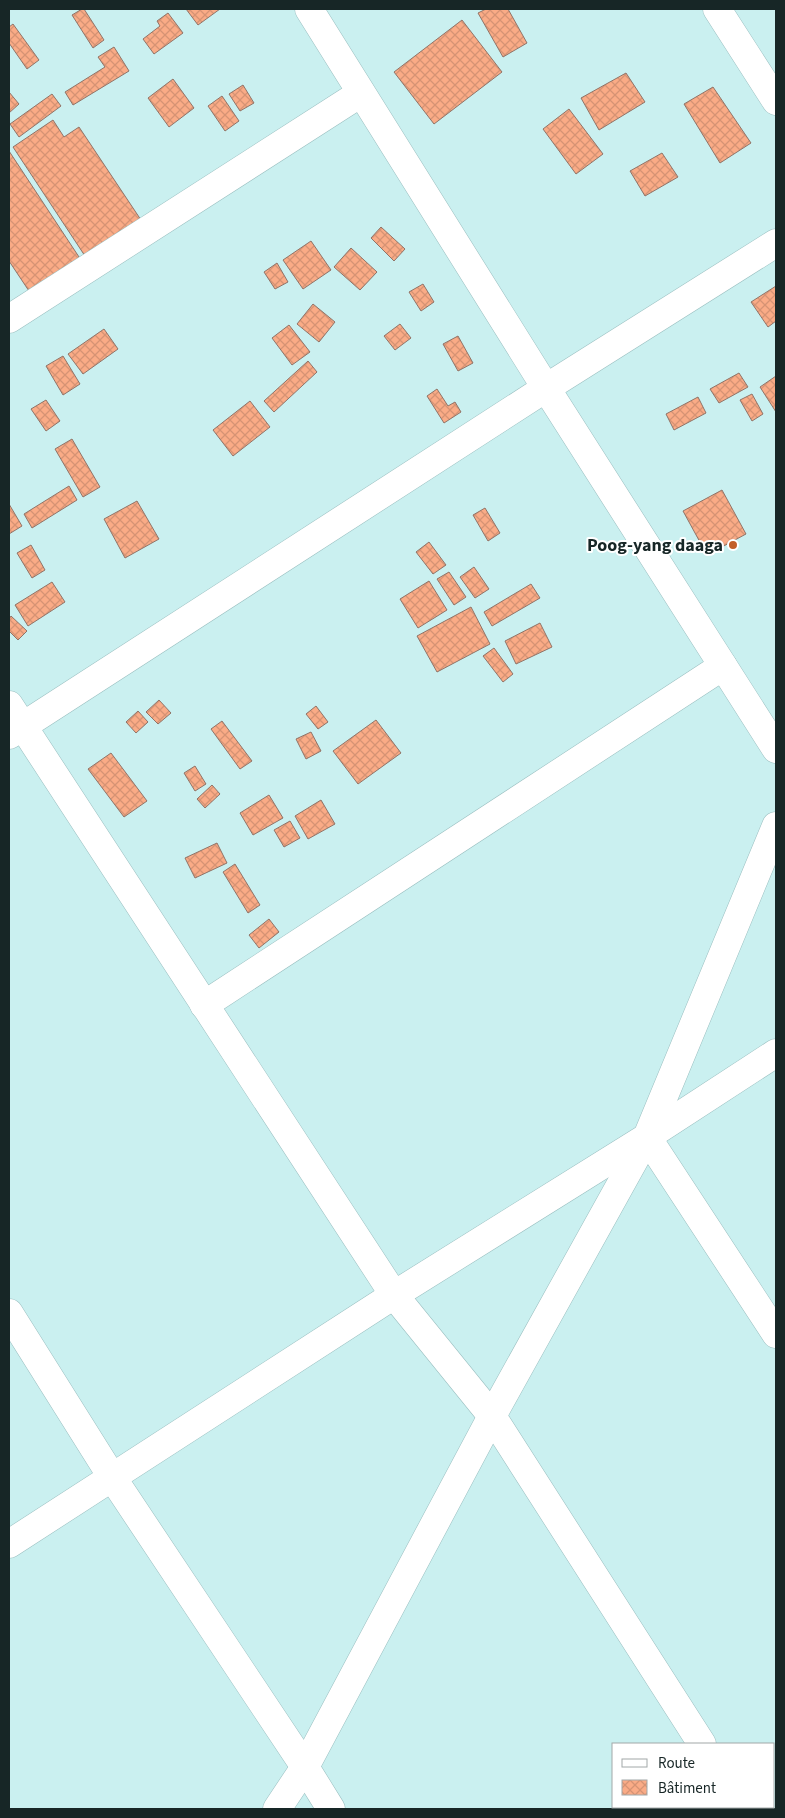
<svg xmlns="http://www.w3.org/2000/svg" width="785" height="1818" font-family="'Source Sans 3',sans-serif">
	<defs>
		<pattern id="building-cross-hatch" width="8" height="8" patternUnits="userSpaceOnUse" patternTransform="scale(1.25)"><rect width="8" height="8" fill="#faab86"/><path d="M0 0l8 8M0 8l8-8" fill="none" stroke="#d69374"/></pattern>
	</defs>
	<rect width="100%" height="100%" fill="#caf0f0"/>
	<!-- building -->
	<g fill="url(#building-cross-hatch)" stroke="#907468">
		<path d="M82,9H84L104,40L93,48L72,15Z"/>
		<path d="M186,9H220L198,25Z"/>
		<path d="M486,9H508L527,43L503,57L478,13Z"/>
		<path d="M168,13L183,33L154,54L143,39L160,26L157,21Z"/>
		<path d="M462,20L502,72L434,124L394,72Z"/>
		<path d="M13,24L39,60L27,69L9,43V27Z"/>
		<path d="M114,47L129,71L73,105L65,92L105,67L98,57Z"/>
		<path d="M626,73L645,102L599,130L581,98Z"/>
		<path d="M173,79L194,108L169,127L148,98Z"/>
		<path d="M243,85L254,103L240,111L229,94Z"/>
		<path d="M713,87L751,143L720,163L684,104Z"/>
		<path d="M9,92L19,104L9,113Z"/>
		<path d="M52,94L61,106L19,137L10,124Z"/>
		<path d="M222,96L239,121L225,131L208,106Z"/>
		<path d="M569,109L603,154L576,174L543,129Z"/>
		<path d="M53,120L64,137L79,127L141,220L85,256L13,147Z"/>
		<path d="M9,151L81,260L31,294L9,261Z"/>
		<path d="M662,153L678,177L645,196L630,171Z"/>
		<path d="M381,227L405,249L394,261L371,238Z"/>
		<path d="M311,241L331,270L303,289L283,260Z"/>
		<path d="M351,248L377,272L360,290L334,267Z"/>
		<path d="M277,263L288,282L275,289L264,272Z"/>
		<path d="M423,284L434,302L421,311L409,292Z"/>
		<path d="M776,286V321L768,327L751,302Z"/>
		<path d="M313,304L335,322L319,342L297,324Z"/>
		<path d="M400,324L411,338L395,350L384,336Z"/>
		<path d="M289,325L310,352L292,365L272,338Z"/>
		<path d="M104,329L118,349L83,374L68,354Z"/>
		<path d="M458,336L473,363L458,371L443,344Z"/>
		<path d="M63,356L80,384L63,395L46,366Z"/>
		<path d="M308,361L317,372L274,412L264,401Z"/>
		<path d="M739,373L748,387L719,403L710,389Z"/>
		<path d="M776,376V412L760,387Z"/>
		<path d="M437,389L448,406L455,402L461,412L444,423L427,396Z"/>
		<path d="M752,394L763,414L752,421L740,400Z"/>
		<path d="M698,397L706,413L674,430L666,414Z"/>
		<path d="M46,400L60,421L46,431L31,409Z"/>
		<path d="M250,401L270,427L233,456L213,430Z"/>
		<path d="M72,439L100,487L83,497L55,449Z"/>
		<path d="M69,486L77,500L32,528L24,514Z"/>
		<path d="M722,490L746,534L707,555L683,511Z"/>
		<path d="M137,501L159,539L125,558L104,519Z"/>
		<path d="M9,504L22,526L9,534Z"/>
		<path d="M485,508L500,533L488,541L473,515Z"/>
		<path d="M429,542L446,565L433,574L416,552Z"/>
		<path d="M31,545L45,570L32,578L17,553Z"/>
		<path d="M474,567L489,589L475,598L460,577Z"/>
		<path d="M449,572L466,597L454,605L437,579Z"/>
		<path d="M429,581L447,610L418,628L400,599Z"/>
		<path d="M52,582L65,602L28,626L15,605Z"/>
		<path d="M531,584L540,598L492,626L484,612Z"/>
		<path d="M471,607L490,644L437,672L417,636Z"/>
		<path d="M11,616L27,631L18,640L9,631V619Z"/>
		<path d="M540,623L552,647L516,664L505,641Z"/>
		<path d="M494,648L513,674L503,682L483,656Z"/>
		<path d="M159,700L171,713L158,724L146,712Z"/>
		<path d="M316,706L328,722L318,729L306,714Z"/>
		<path d="M138,711L148,722L136,733L126,722Z"/>
		<path d="M376,720L401,753L358,784L333,751Z"/>
		<path d="M222,721L252,761L240,769L211,729Z"/>
		<path d="M311,732L321,751L306,759L296,739Z"/>
		<path d="M111,753L147,801L124,817L88,769Z"/>
		<path d="M195,766L206,784L195,791L184,773Z"/>
		<path d="M212,785L220,794L205,808L197,799Z"/>
		<path d="M269,795L283,818L253,835L240,813Z"/>
		<path d="M321,800L335,824L308,839L295,816Z"/>
		<path d="M290,821L300,838L284,847L274,830Z"/>
		<path d="M217,843L227,863L195,878L185,858Z"/>
		<path d="M235,864L260,905L248,913L223,872Z"/>
		<path d="M269,919L279,932L259,948L249,935Z"/>
	</g>
	<g fill="none" stroke-linecap="round" stroke-linejoin="round">
		<!-- minor casing -->
		<g stroke="#9abfc0" stroke-width="29">
			<g id="minor">
				<path d="M309,9L546,388L776,749"/>
				<path d="M717,9L776,101"/>
				<path d="M9,319L361,93"/>
				<path d="M9,705L394,1295L492,1416L702,1744"/>
				<path d="M9,735L546,388L776,243"/>
				<path d="M204,1005L723,666"/>
				<path d="M647,1137L776,1334"/>
				<path d="M9,1313L112,1477L305,1767L331,1809"/>
				<path d="M9,1544L394,1295L647,1137L776,1053"/>
				<path d="M742,1807L744,1809"/>
				<path d="M277,1809L305,1767L492,1416L647,1137L776,826"/>
			</g>
		</g>
		<!-- minor -->
		<use href="#minor" stroke="#fff" stroke-width="28"/>
	</g>
	<!-- markers -->
	<circle fill="#c25e28" stroke="#fff" stroke-width="2" cx="733" cy="545" r="5"/>
	<g text-anchor="middle" dominant-baseline="central" stroke-width="4" stroke-linejoin="round" paint-order="stroke">
		<!-- poi labels -->
		<g font-size="18" font-weight="bold" fill="#172626" stroke="#fff" text-anchor="end">
			<text x="723" y="545">Poog-yang daaga</text>
		</g>
	</g>
	<!-- border -->
	<rect width="785" height="1818" fill="none" stroke="#172626" stroke-width="20"/>
	<!-- legend -->
	<rect x="612" y="1743" width="162" height="65" fill="#ffffff" stroke="#a2a8a8"/>
	<rect x="622" y="1759" width="25" height="8" fill="#ffffff" stroke="#a2a8a8"/>
	<text x="658" y="1768" font-size="15" fill="#172626">Route</text>
	<rect x="622" y="1780" width="25" height="15" fill="url(#building-cross-hatch)" stroke="#a2a8a8"/>
	<text x="658" y="1793" font-size="15" fill="#172626">Bâtiment</text>
</svg>
